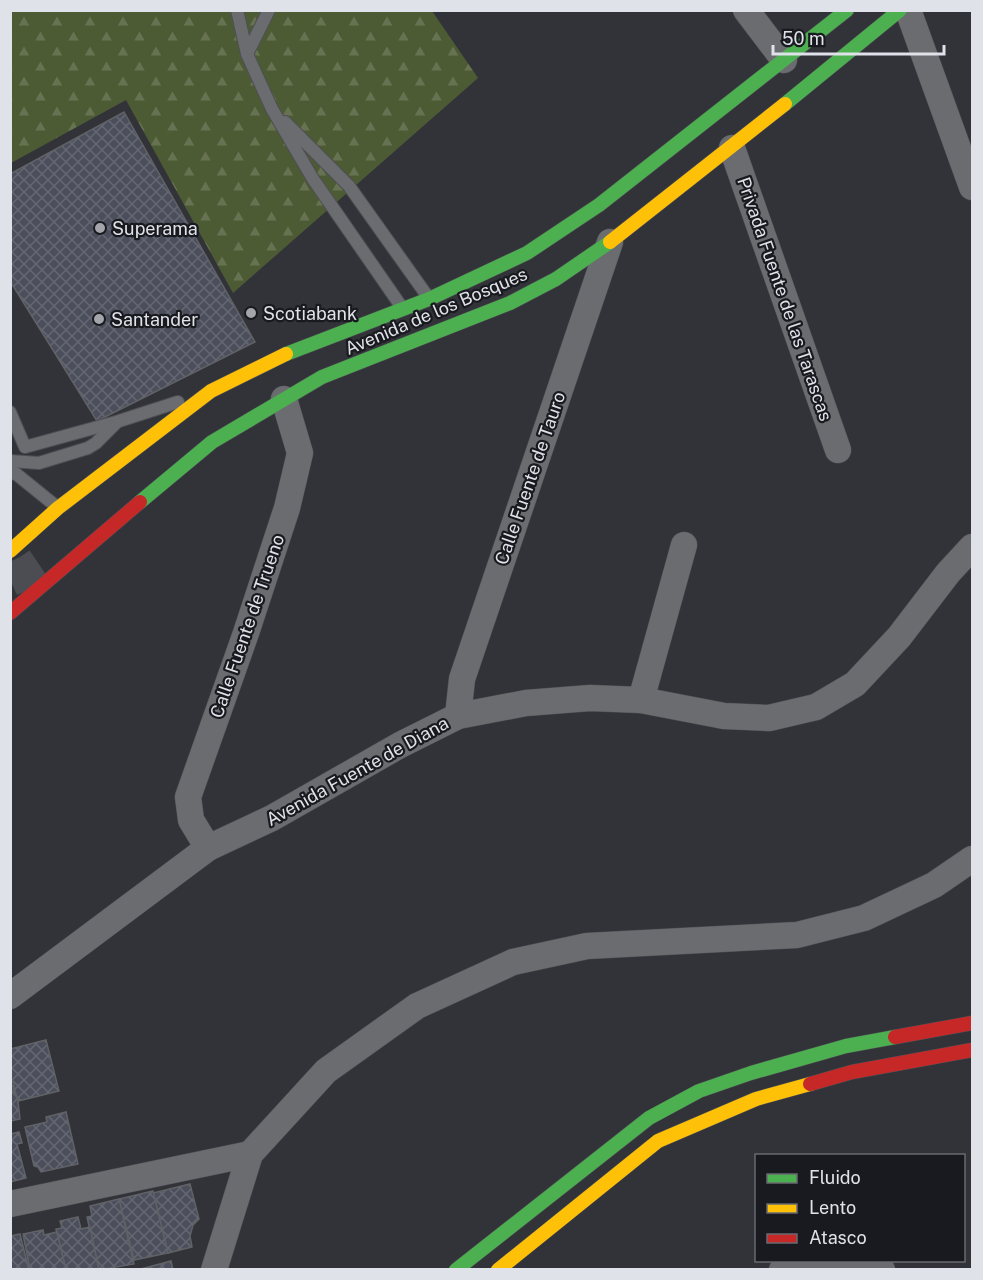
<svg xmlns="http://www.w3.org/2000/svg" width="983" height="1280" font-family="'Public Sans',sans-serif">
	<defs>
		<pattern id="forest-firs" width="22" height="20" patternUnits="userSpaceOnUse" patternTransform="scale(1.5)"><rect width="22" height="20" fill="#4d5b34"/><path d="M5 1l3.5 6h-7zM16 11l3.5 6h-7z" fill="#667251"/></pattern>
		<pattern id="building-cross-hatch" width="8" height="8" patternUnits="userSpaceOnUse" patternTransform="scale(1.5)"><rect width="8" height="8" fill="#4b4f5c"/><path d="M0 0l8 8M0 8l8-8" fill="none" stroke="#656873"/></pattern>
	</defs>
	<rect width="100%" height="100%" fill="#323338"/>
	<!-- forest -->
	<path fill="url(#forest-firs)" d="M11,11H432L478,78L233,293L126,100L11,163Z"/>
	<!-- building -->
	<g fill="url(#building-cross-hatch)" stroke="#606266" stroke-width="1.5">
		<path d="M124,112L255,342L97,421L10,281V174Z"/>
		<path d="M46,1040L59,1091L18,1101L10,1073V1049Z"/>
		<path d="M10,1080L18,1101L20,1119L10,1121Z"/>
		<path d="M66,1112L78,1164L41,1172L38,1167L34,1166L25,1127L47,1122L46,1117Z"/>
		<path d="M19,1132L22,1143L17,1144L26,1178L10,1182V1143H12L10,1134Z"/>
		<path d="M190,1184L199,1219L193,1225L190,1236L192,1247L168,1253L153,1193Z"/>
		<path d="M153,1191L168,1253L134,1260L119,1199Z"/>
		<path d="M119,1199L134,1264L99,1270L87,1217L92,1216L90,1206Z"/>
		<path d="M78,1217L81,1229L90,1227L99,1270H66L56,1229L62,1228L60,1221Z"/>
		<path d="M43,1230L44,1235L57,1232L66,1270H30L23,1234Z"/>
		<path d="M20,1234L29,1270H10V1236Z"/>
		<path d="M171,1261L173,1270H137Z"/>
	</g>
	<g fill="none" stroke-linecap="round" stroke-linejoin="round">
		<!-- secondary-tunnel -->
		<path stroke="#4c4d53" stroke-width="33" stroke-dasharray="33 16" stroke-linecap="butt" d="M10,580L27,572L42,562"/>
		<!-- lane casing -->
		<g stroke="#4e4f54" stroke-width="14">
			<g id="lane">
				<path d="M237,10L247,54L272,109L313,179L403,309"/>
				<path d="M247,54L269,10"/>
				<path d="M285,122L349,186L428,297"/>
				<path d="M10,412L25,447L116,422L178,402"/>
				<path d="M10,461L39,463L88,448L96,443L116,423"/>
				<path d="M10,474L15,473L57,507"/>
			</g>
		</g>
		<!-- street casing -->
		<g stroke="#4e4f54" stroke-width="27">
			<g id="street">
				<path d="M746,10L784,60"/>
				<path d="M908,10L972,187"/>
				<path d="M732,148L838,450"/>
				<path d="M641,700L684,545"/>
				<path d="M458,716L462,679L610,242"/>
				<path d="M208,848L191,820L188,797L246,633L287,508L300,453L284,399"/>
				<path d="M10,996L208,848L272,818L400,745L458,716L526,703L590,698L641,700L724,716L769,718L816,707L855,684L899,637L948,573L972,547"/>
				<path d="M10,1204L250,1154"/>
				<path d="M214,1270L250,1154L326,1071L417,1006L513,962L587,946L797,935L864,918L934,885L972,859"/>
				<path d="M782,1270L791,1267L861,1265L882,1270"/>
			</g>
		</g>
		<!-- fast casing -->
		<g stroke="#4e4f54" stroke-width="15">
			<g id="fast">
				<path d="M785,104L900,10"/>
				<path d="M286,354L429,299L527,253L599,205L847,10"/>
				<path d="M140,502L212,442L322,377L510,303L556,279L610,242"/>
				<path d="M456,1270L649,1118L699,1091L751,1073L846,1046L895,1037"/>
			</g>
		</g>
		<!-- slow casing -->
		<g stroke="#4e4f54" stroke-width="15">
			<g id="slow">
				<path d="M610,242L785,104"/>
				<path d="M10,551L58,508L211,391L286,354"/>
				<path d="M498,1270L658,1141L756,1099L810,1084"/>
			</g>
		</g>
		<!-- jam casing -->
		<g stroke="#4e4f54" stroke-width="15">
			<g id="jam">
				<path d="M10,613L140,502"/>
				<path d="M895,1037L972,1023"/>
				<path d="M810,1084L852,1072L972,1050"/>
			</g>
		</g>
		<!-- lane -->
		<use href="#lane" stroke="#6b6c70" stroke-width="12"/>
		<!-- street -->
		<use href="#street" stroke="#6b6c70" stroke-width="26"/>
		<!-- fast -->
		<use href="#fast" stroke="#4caf50" stroke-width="14"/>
		<!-- slow -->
		<use href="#slow" stroke="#ffc107" stroke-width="14"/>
		<!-- jam -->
		<use href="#jam" stroke="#c62828" stroke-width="14"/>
	</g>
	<!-- markers -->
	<g fill="#a3a5ab" stroke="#181a1f" stroke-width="2">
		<circle cx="100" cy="228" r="6"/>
		<circle cx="251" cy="313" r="6"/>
		<circle cx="99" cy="319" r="6"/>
	</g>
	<g text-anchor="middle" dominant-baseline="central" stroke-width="4.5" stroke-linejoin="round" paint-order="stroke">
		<!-- poi labels -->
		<g font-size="18" fill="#e0e2e9" stroke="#181a1f" text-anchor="start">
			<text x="112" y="228">Superama</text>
			<text x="263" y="313">Scotiabank</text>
			<text x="111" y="319">Santander</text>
		</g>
		<!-- street labels -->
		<g font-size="18" fill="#e0e2e9" stroke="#181a1f">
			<text transform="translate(785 299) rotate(71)">Privada Fuente de las Tarascas</text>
			<text transform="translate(436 311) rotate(-23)">Avenida de los Bosques</text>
			<text transform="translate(530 478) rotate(-71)">Calle Fuente de Tauro</text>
			<text transform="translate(247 626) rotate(-71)">Calle Fuente de Trueno</text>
			<text transform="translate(357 771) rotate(-29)">Avenida Fuente de Diana</text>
		</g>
	</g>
	<!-- border -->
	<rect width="983" height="1280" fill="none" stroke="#e0e2e9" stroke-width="24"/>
	<!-- legend -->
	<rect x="755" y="1154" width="210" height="108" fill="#181a1f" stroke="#686a70" stroke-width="1.5"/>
	<rect x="767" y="1174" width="30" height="9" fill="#4caf50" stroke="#686a70" stroke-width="1.5"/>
	<text x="809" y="1184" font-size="18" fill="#e0e2e9">Fluido</text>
	<rect x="767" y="1204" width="30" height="9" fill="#ffc107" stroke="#686a70" stroke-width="1.5"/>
	<text x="809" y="1214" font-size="18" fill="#e0e2e9">Lento</text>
	<rect x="767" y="1234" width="30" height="9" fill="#c62828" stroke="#686a70" stroke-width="1.5"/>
	<text x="809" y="1244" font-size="18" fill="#e0e2e9">Atasco</text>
	<!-- scale -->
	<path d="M773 45v9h171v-9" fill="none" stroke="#e0e2e9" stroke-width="3"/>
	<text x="782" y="45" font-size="18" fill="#e0e2e9" stroke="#181a1f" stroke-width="4.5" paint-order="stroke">50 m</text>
</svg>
